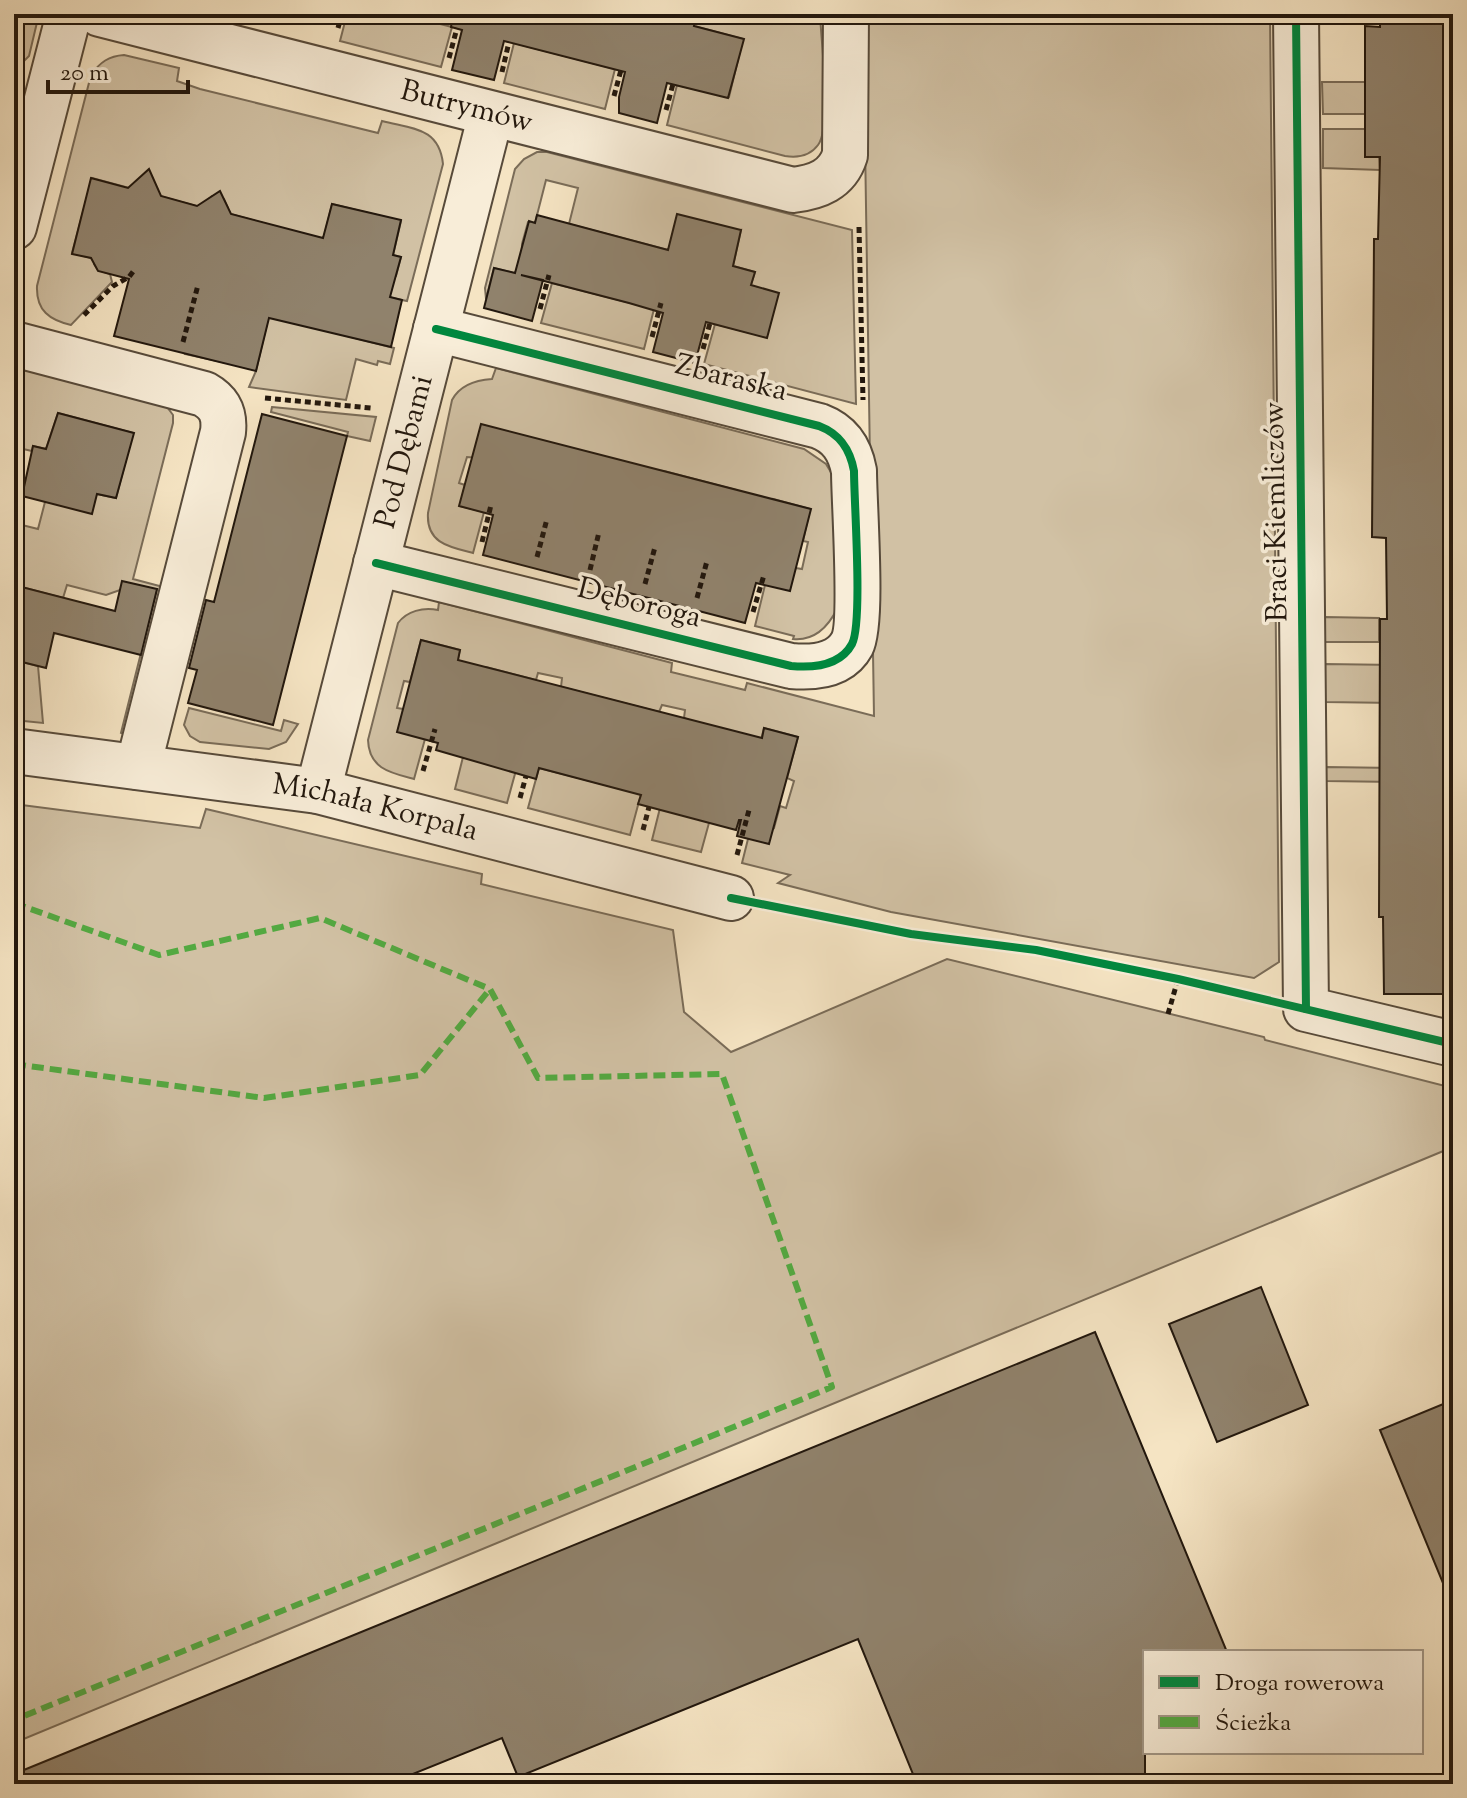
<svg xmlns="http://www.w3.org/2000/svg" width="1467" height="1798" font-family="'Sorts Mill Goudy',serif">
	<rect width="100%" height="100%" fill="#f5e4c3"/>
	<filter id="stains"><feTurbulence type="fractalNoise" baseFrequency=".0025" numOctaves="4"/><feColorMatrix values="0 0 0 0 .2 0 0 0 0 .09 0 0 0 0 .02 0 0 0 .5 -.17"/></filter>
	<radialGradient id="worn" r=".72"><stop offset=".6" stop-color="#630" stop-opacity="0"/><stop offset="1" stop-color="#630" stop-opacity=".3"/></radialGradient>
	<!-- green -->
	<g fill="#d1c1a4" stroke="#7a6c58" stroke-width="2">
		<path d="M16,14H39L29,56L14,71Z"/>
		<path d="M347,14H401L452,27L441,67L340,41Z"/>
		<path d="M697,14H820C821,41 832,126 818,145C810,156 798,158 785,156L667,125L677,85L729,97L743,39L694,26Z"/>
		<path d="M863,14H1270L1279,962L1254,978L891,912L778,883L790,875L742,863L752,823L774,828L780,806L786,808L794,781L787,778L798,737L764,728L759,748L684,718L685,710L662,705L659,712L561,687L562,678L538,673L536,680L486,667L455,670L460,650L421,640L410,682L404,681L397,708L403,709L425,739L414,779C391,773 369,769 368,740L398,623C407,611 423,607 438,610L439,602L672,663L671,672L745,690L747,683L874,716Z"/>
		<path d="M514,43L615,69L605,109L504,83Z"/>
		<path d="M124,55L179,68L177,81L200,89L378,133L382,121C412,129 439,127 443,164L407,301L383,296L388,275L396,276L401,257L393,255L401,221L332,204L313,282L331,332L394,348L390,364L378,361L377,365L356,359L346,400L249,387L256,371L266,328L226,363L185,354L202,290L267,224L227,213L228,208L224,199L212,196L200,207L92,178L72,253L95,259L94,264L98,270L110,274L112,282L71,325C50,320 36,311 37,286L91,75C100,62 109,56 124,55Z"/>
		<path d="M1322,82H1379L1365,114H1323Z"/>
		<path d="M1323,129H1365V157H1379L1380,170L1323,168Z"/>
		<path d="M537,152H547L852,230L856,404L704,364L715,324L766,337L751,285L755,272L733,266L741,230L668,250L569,224L578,188L546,180L535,223L528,222L522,244L521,275L494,268L486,299L485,288L515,169L524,159Z"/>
		<path d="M552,283L654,309L644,349L541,323Z"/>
		<path d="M496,368L804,449L826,464L835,479L837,609C828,627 815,641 793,639L794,636L755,626L765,585L796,568L802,569L808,542L803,541L810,509L773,499L769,510L736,490L664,471L467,457L459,483L465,485L460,506L484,512L473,553C449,547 426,543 428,513L452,400C460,385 476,380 492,379Z"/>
		<path d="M23,369L164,403L173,415V423L133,579L167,588L126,735L121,733L157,589L120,590L106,595L67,585L63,598L14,585V523L38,529L45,502L97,494L116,498L133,433L58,413L46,449L33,446L32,451L14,447V384L24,375L20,370Z"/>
		<path d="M272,407L376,417L370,441L347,436L348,432L271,412Z"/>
		<path d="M1325,617L1379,618V642H1325Z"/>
		<path d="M14,660L38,666L43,723L14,720Z"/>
		<path d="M1325,664L1396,665V703L1325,702Z"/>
		<path d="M189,708L281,731L284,720L298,724L286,742L269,749L200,742L190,736L184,725Z"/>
		<path d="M465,749L518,763L507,803L455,789Z"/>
		<path d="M1326,767L1395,768V782L1326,781Z"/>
		<path d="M539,768L641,794L630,835L528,808Z"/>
		<path d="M662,800L712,812L701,852L652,840Z"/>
		<path d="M14,804L200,828L206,809L482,874L481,884L673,930L684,1012L731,1052L947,959L1264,1037L1265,1040L1453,1088V1147L14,1743Z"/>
	</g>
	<!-- building -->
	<g fill="#90826c" stroke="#22170d" stroke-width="2">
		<path d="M453,14H697L694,26L744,39L728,98L667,83L657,123L619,113V97L625,72L504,41L494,80L452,70L462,30L451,27Z"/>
		<path d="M1380,14H1453V991H1449V994H1384L1383,917H1379L1380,619H1387L1386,538L1372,537L1374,239H1378L1380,157H1365V26L1380,27Z"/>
		<path d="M149,169L161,196L197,206L220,191L231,214L323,238L332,204L401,220L393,255L401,257L390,297L402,300L391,347L269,318L256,371L114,336L129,279L98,271L91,258L72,254L91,178L128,188Z"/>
		<path d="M677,214L741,230L733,266L755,272L751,285L779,293L767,338L706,322L695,363L653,352L663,313L629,303L521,275L543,280L532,321L484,308L494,268L515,273L529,221L535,223L537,215L668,250Z"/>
		<path d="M58,413L134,433L116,498L97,494L92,514L22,496L33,446L46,449Z"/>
		<path d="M262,414L347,436L273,725L188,703L197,670L189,668L206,600L214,602Z"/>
		<path d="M481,424L811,509L790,591L756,583L745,623L483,555L493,515L459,506Z"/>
		<path d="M122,581L157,589L141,655L54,633L46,668L14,660V585L115,611Z"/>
		<path d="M421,640L460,650L458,660L762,738L764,728L798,737L769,844L737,836L741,820H739L736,830L638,804L641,795L539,768L536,779L436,750L438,743L397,732Z"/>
		<path d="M1261,1287L1308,1405L1217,1442L1169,1324Z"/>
		<path d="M1095,1332L1227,1652H1145V1784H917L858,1639L518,1777L502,1738L388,1784H14V1774Z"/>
		<path d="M1453,1400V1605H1452L1380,1430Z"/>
	</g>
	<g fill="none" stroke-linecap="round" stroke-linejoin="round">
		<!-- minor casing -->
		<g stroke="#574a3a" stroke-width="48">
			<g id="minor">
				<path id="s1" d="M100,14L793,190C817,187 837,180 845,155L846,14"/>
				<path d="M1296,14L1306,1009L1453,1044"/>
				<path d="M14,227L69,14"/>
				<path d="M14,344L204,394C220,403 225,414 223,432L138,767"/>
				<path d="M376,563L791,666C813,668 840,666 852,644C863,623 854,502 854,471C850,449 840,434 819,426L436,329"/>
				<path id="s2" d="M14,751L318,791L731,898"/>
				<path id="s3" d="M318,791L491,114"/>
			</g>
		</g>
		<!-- path -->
		<g stroke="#22170d" stroke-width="5" stroke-dasharray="6 4" stroke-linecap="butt">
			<path d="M338,28L342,14"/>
			<path d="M449,58L457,28"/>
			<path d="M502,72L509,42"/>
			<path d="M614,96L621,70"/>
			<path d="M666,110L673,84"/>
			<path d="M859,227L863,400"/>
			<path d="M540,309L549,275"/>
			<path d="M84,315L113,286L129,277L135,269"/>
			<path d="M652,337L661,303"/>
			<path d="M183,342L198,285"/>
			<path d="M703,349L710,323"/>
			<path d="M265,398L371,408"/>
			<path d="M482,542L491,505"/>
			<path d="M537,557L547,519"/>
			<path d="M590,570L599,532"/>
			<path d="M645,584L655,547"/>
			<path d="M697,598L707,561"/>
			<path d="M753,612L764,575"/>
			<path d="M423,771L435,729"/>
			<path d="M520,798L526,776"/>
			<path d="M643,830L649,807"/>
			<path d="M737,855L749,810"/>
			<path d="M1168,1014L1178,979"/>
		</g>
		<!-- minor -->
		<use href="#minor" stroke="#f8edd8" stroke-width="44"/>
		<!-- quiet -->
		<g stroke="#53a941" stroke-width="6" stroke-dasharray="12 6" stroke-linecap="butt">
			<path d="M14,903L159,955L320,918L490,989L538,1078L722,1074L832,1387L14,1720"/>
			<path d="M14,1064L264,1098L420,1075L490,989"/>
		</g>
		<!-- cycleway casing -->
		<g stroke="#f8edd8" stroke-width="13">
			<g id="cycleway">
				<path d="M1296,14L1306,1009"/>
				<path d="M376,563L791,666C813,668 840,666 852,644C863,623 854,502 854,471C850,449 840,434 819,426L436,329"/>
				<path d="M731,898L911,934L1036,950L1178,979L1453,1044"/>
			</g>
		</g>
		<!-- cycleway -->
		<use href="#cycleway" stroke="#00873e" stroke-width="8"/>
	</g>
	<g text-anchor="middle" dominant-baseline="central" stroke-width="7" stroke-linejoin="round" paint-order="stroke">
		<!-- street labels -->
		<g font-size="30" fill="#22170d" stroke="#f8edd8">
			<text stroke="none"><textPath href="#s1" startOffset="378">Butrymów</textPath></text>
			<text transform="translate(731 379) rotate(14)">Zbaraska</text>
			<text stroke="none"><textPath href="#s3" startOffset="350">Pod Dębami</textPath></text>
			<text transform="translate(1277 512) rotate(-91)">Braci Kiemliczów</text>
			<text transform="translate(639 604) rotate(14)">Dęboroga</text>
			<text stroke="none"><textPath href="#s2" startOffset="366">Michała Korpala</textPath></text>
		</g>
	</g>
	<!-- margin -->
	<rect width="1467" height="1798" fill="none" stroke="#f5e4c3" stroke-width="48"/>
	<rect x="16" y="16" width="1435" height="1766" fill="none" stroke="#22170d" stroke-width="4"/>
	<rect x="24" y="24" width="1419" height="1750" fill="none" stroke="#22170d" stroke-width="2"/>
	<!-- legend -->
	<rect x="1143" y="1650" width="280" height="104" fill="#f8edd8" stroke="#a29787" stroke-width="2"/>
	<rect x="1159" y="1676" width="40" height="12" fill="#00873e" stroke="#a29787" stroke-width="2"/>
	<text x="1215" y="1690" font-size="24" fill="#22170d">Droga rowerowa</text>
	<rect x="1159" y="1716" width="40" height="12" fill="#53a941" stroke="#a29787" stroke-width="2"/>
	<text x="1215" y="1730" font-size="24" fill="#22170d">Ścieżka</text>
	<!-- scale -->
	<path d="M48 80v12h140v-12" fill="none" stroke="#22170d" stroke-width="4"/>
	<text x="60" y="80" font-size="24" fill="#22170d" stroke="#f8edd8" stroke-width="6" paint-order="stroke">20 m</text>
	<rect width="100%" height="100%" filter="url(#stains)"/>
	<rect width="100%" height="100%" fill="url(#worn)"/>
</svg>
